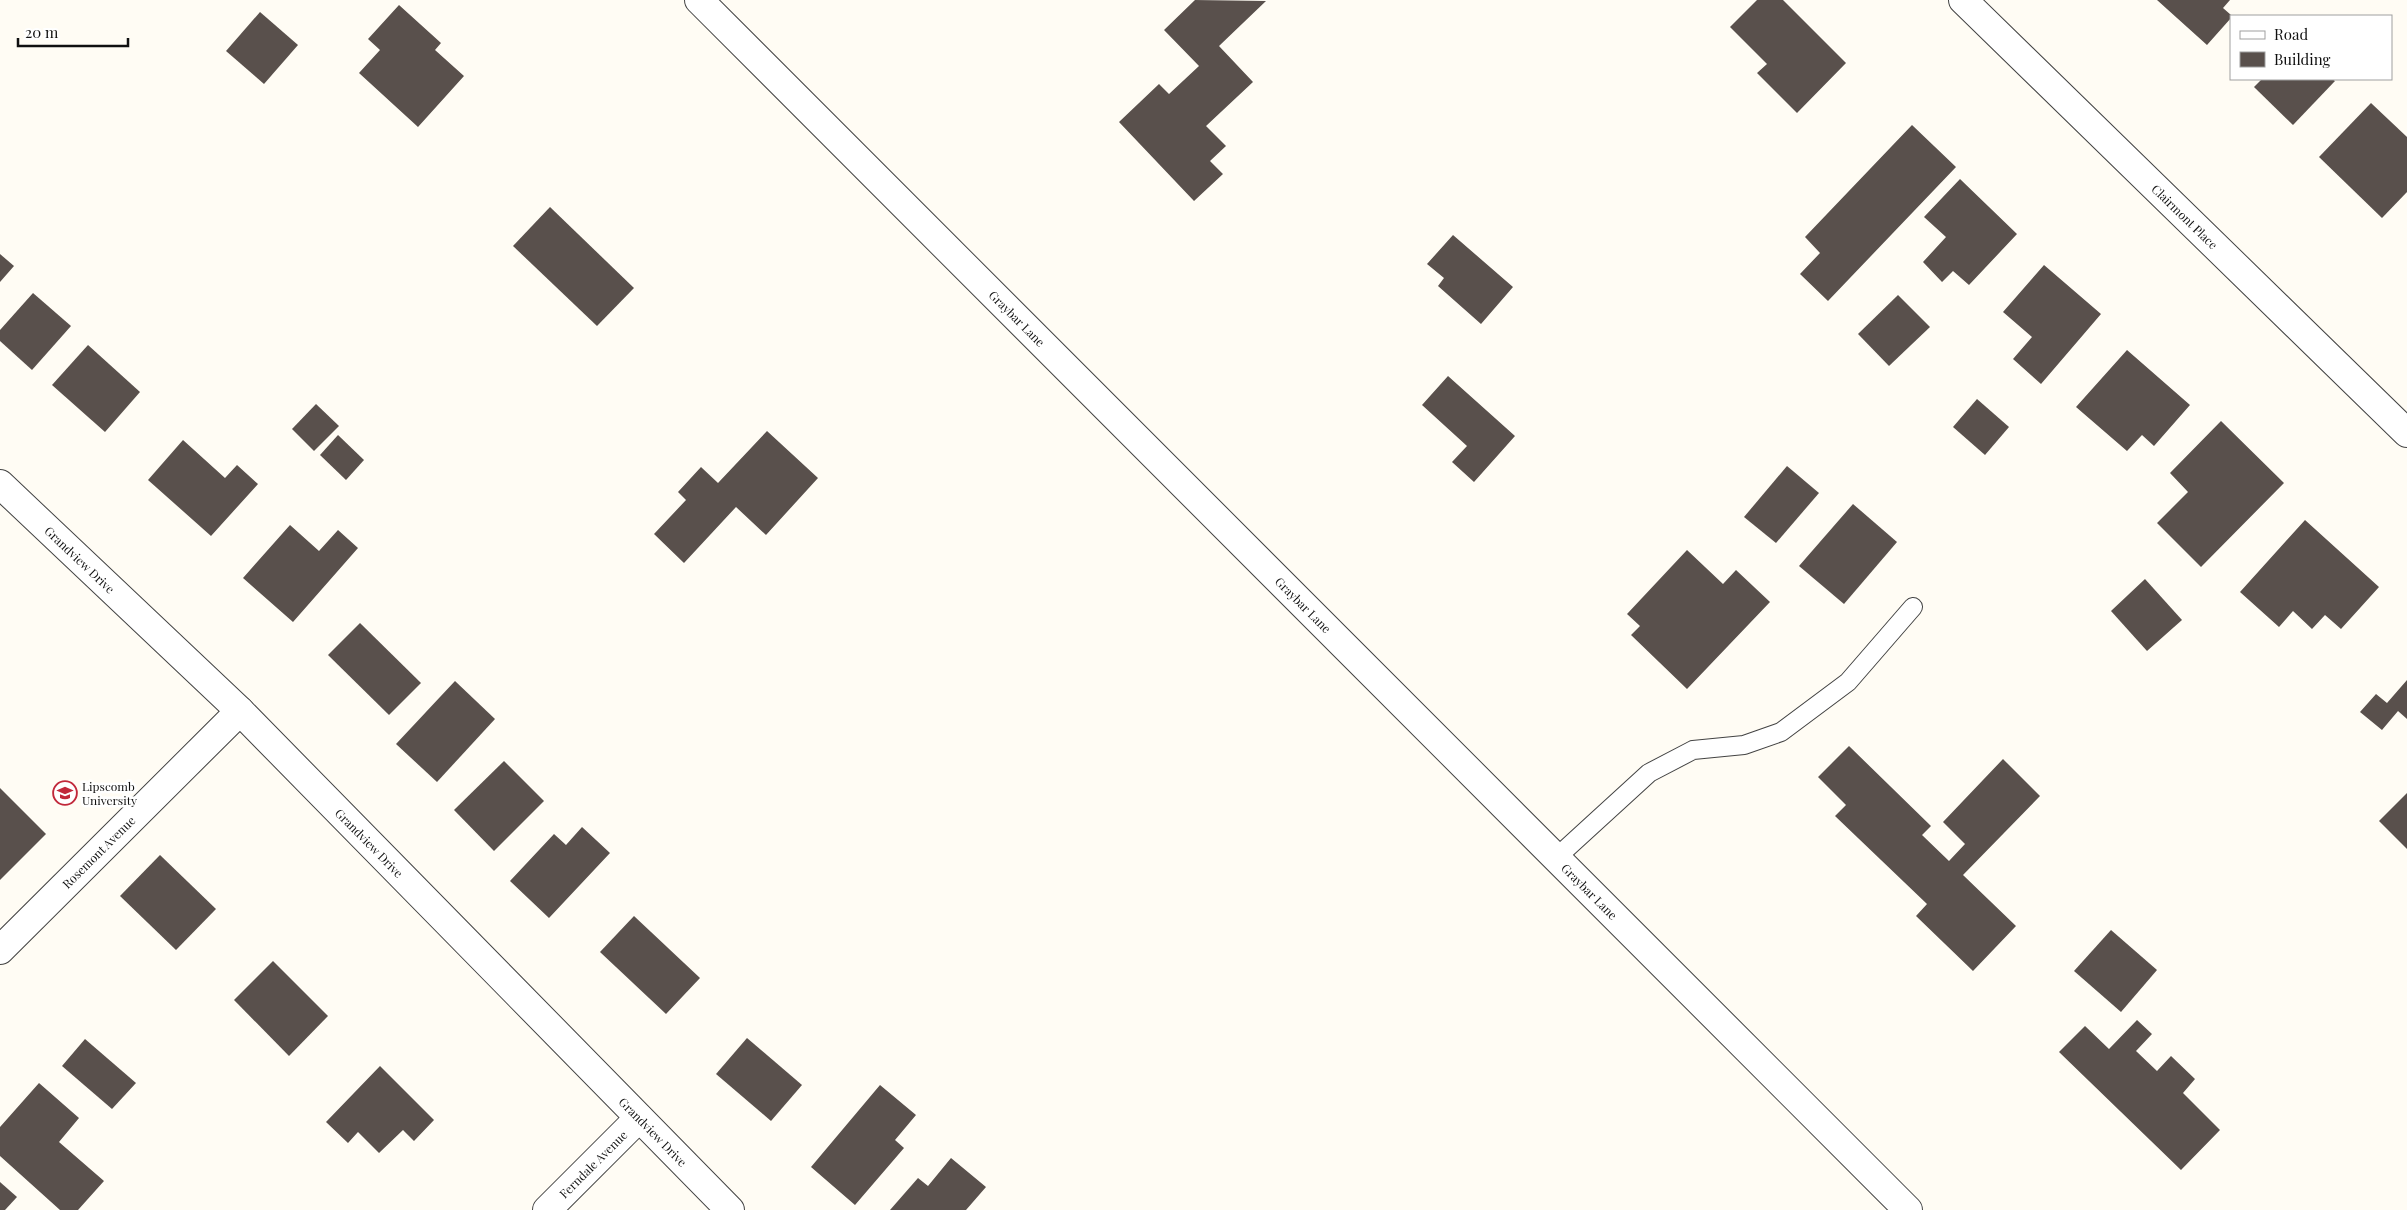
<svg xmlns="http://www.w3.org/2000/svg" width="2407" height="1210" font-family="'Playfair Display',serif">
	<rect width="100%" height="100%" fill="#fffcf4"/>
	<!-- building -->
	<g fill="#59504c">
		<path d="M1195,0L1266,1L1219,46L1253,82L1206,126L1226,146L1210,161L1223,174L1194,201L1119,122L1159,84L1169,94L1199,66L1164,30Z"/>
		<path d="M1757,0H1783L1846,63L1797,113L1757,73L1767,64L1730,27Z"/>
		<path d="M2157,0H2230L2223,8L2231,15V18L2207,45Z"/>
		<path d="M399,5L441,43L435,50L464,76L418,127L359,73L380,50L368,39Z"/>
		<path d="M260,12L298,45L264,84L226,51Z"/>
		<path d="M2262,79H2332L2335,81L2293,125L2254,87Z"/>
		<path d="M2371,103L2407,137V192L2382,218L2319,157Z"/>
		<path d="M1912,125L1956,167L1828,301L1800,274L1820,253L1805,237Z"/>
		<path d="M1960,179L2017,234L1969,285L1953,271L1942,282L1923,262L1946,237L1924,217Z"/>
		<path d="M550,207L634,288L597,326L513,246Z"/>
		<path d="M1453,235L1513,287L1481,324L1438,286L1444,278L1427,264Z"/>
		<path d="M0,254L14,266L0,282Z"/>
		<path d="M2044,265L2101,314L2041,384L2013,359L2032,337L2003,312Z"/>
		<path d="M33,293L71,326L32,370L0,341V330Z"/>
		<path d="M1898,295L1930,327L1889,366L1858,334Z"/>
		<path d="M88,345L140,392L105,432L52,385Z"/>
		<path d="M2127,350L2190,405L2154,446L2142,435L2127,451L2076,407Z"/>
		<path d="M1448,376L1515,436L1474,482L1452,462L1467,446L1422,405Z"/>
		<path d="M1977,399L2009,427L1985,455L1953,427Z"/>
		<path d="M316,404L339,426L314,451L292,429Z"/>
		<path d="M2221,421L2284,483L2201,567L2157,523L2188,492L2170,473Z"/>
		<path d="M767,431L818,478L766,535L736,507L684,563L654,534L686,500L678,492L701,467L718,483Z"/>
		<path d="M338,435L364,460L346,480L320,455Z"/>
		<path d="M183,440L225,478L237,465L258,484L211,536L148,480Z"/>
		<path d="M1787,466L1819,493L1776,543L1744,517Z"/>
		<path d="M1853,504L1897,542L1844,604L1799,566Z"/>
		<path d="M2305,520L2379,587L2341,629L2325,615L2312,629L2293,611L2279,627L2240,592Z"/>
		<path d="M290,525L319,551L338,530L358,548L293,622L243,578Z"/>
		<path d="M1687,550L1723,584L1736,570L1770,602L1687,689L1631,635L1640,626L1627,614Z"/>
		<path d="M2145,579L2182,620L2147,651L2111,611Z"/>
		<path d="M360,623L421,683L389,715L328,655Z"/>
		<path d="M2407,680V719L2398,711L2382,730L2360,712L2376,694L2387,703Z"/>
		<path d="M455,681L495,719L437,782L396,744Z"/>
		<path d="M1849,746L1931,826L1922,835L1949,861L1965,844L1943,822L2003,759L2040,796L1963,875L2016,926L1973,971L1916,916L1927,904L1835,816L1846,805L1818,777Z"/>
		<path d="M504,761L544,801L494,851L454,810Z"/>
		<path d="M0,788L46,834L0,880Z"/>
		<path d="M2407,793V849L2379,821Z"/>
		<path d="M582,827L610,853L549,918L510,881L554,834L566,845Z"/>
		<path d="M160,855L216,909L176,950L120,896Z"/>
		<path d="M634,916L700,978L666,1014L600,952Z"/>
		<path d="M2111,930L2157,970L2121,1012L2074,971Z"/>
		<path d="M273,961L328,1016L289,1056L234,1000Z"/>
		<path d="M2137,1020L2152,1034L2136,1051L2157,1071L2171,1056L2195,1079L2183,1093L2220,1130L2181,1170L2059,1052L2085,1026L2109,1049Z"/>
		<path d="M747,1038L802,1085L771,1121L716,1074Z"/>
		<path d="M85,1039L136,1083L112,1109L62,1066Z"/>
		<path d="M380,1066L434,1120L414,1141L403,1130L379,1153L358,1132L348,1143L326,1122Z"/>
		<path d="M39,1083L79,1118L59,1142L104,1181L78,1210H60L0,1156V1127Z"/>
		<path d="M880,1085L916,1115L895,1140L904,1148L855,1205L811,1167Z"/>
		<path d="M951,1158L986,1187L966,1210H890L918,1178L928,1186Z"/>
		<path d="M0,1182L17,1197L5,1210H0Z"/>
	</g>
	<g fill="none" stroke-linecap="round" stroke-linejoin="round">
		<!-- lane casing -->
		<g stroke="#434343" stroke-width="20">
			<path id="lane" d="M1556,858L1649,773L1693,750L1744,745L1781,732L1848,682L1913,607"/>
		</g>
		<!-- street casing -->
		<g stroke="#434343" stroke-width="30">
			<g id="street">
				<path id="s1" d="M699,0L1908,1210"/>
				<path id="s2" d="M1963,0L2407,433"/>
				<path id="s3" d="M0,484L240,711L730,1210"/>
				<path id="s4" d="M0,950L240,711"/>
				<path id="s5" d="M547,1210L639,1118"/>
			</g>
		</g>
		<!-- lane -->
		<use href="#lane" stroke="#fff" stroke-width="18"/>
		<!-- street -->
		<use href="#street" stroke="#fff" stroke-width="28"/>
	</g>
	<!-- icons -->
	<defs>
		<g id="university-ring" transform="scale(1.25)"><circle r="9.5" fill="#fff" stroke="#c1283a" stroke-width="1.5"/><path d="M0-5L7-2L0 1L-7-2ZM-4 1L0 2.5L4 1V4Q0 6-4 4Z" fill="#c1283a"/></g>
	</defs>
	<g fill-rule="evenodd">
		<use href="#university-ring" x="65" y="793"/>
	</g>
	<g text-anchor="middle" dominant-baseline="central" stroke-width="5" stroke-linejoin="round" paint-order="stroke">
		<!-- street labels -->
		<g font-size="12" fill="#101010" stroke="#fff">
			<text stroke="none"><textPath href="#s2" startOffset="310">Clairmont Place</textPath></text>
			<text stroke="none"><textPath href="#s1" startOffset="450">Graybar Lane</textPath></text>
			<text stroke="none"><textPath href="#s3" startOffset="110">Grandview Drive</textPath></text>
			<text stroke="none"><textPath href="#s1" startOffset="855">Graybar Lane</textPath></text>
			<text stroke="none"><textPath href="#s3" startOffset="515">Grandview Drive</textPath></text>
			<text stroke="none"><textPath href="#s4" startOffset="139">Rosemont Avenue</textPath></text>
			<text stroke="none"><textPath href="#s1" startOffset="1260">Graybar Lane</textPath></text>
			<text stroke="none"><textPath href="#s3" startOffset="920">Grandview Drive</textPath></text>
			<text stroke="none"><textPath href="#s5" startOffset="65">Ferndale Avenue</textPath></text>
		</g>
		<!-- poi labels -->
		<g font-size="12" fill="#101010" stroke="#fff" text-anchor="start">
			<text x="82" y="786">Lipscomb<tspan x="82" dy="14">University</tspan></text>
		</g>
	</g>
	<!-- legend -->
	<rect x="2230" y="15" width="162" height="65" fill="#ffffff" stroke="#9f9f9f"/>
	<rect x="2240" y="31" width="25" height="8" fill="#ffffff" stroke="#9f9f9f"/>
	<text x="2274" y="40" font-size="15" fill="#101010">Road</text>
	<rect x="2240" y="52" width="25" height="15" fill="#59504c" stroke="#9f9f9f"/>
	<text x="2274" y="65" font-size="15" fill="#101010">Building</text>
	<!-- scale -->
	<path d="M18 38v8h110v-8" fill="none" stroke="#101010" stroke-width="2.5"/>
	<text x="25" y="38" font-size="15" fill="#101010" stroke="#ffffff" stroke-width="4" paint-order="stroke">20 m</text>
</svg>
